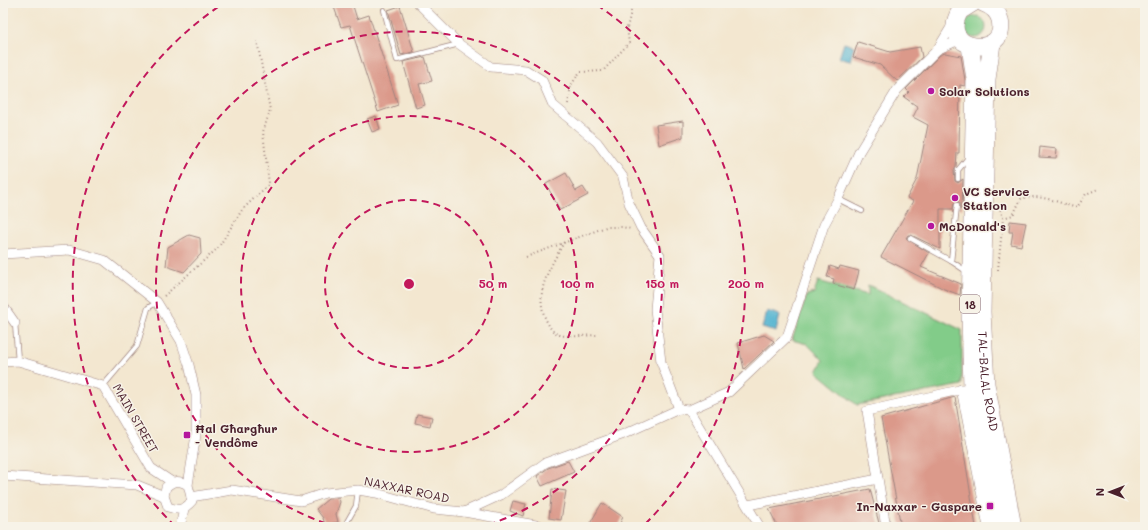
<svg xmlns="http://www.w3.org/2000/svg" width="1148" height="530" font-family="Mali,sans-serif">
	<rect width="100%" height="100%" fill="#f7f3e8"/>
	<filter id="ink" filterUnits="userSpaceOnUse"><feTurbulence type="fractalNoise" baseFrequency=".025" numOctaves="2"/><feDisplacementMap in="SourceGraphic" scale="8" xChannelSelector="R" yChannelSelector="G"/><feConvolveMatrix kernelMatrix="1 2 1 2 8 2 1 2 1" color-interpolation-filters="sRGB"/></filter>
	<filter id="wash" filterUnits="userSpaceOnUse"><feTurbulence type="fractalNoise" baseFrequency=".012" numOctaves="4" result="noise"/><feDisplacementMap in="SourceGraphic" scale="16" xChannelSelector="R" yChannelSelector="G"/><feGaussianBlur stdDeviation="0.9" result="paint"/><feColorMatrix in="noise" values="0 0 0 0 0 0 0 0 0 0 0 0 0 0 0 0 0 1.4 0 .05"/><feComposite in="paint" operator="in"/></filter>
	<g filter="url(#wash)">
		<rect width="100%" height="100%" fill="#f3e7d0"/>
		<!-- green -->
		<g fill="#82cc89" stroke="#66765a">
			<circle cx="975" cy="27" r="11"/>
			<path d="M818,281L868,295V285L962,330V385L857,405L817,372L823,360L807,344L792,340L807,295L814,293Z"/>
		</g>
		<!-- water -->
		<g fill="#51b3d0" stroke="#4e697e">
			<path d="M844,43L854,46L850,61L839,58Z"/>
			<path d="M767,311L780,315L776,332L762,328Z"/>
		</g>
		<g id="blocks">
			<!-- building -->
			<g fill="#db998a">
				<path d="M347,3H352L357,19L369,15L398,105L378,112L350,25L341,27L334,7Z"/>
				<path d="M400,6L414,52L401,55L388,10Z"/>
				<path d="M858,42L890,52L920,47L922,57L897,81L880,65L853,57Z"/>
				<path d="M945,53L961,56L965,80V86L960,85L959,153H957L956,166L954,170L955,181L958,183L963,179L962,209H960V203L957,201L954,203L953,209H940V249L911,235H908L906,238L929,253L921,267L961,284L960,295L944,289L881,257L913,201L907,198L917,179L928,125L913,117L918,107L904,97L909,92L906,89L940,55Z"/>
				<path d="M425,57L432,81L419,84L425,105L416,108L403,62Z"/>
				<path d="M376,116L380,129L372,132L367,119Z"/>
				<path d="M683,121V137L659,145L656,125Z"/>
				<path d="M1040,147L1057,149L1056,158L1039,157Z"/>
				<path d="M566,173L576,191L583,187L588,195L560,210L546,184Z"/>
				<path d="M1010,221L1026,223L1021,246L1011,244L1013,232H1009Z"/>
				<path d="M189,235L200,238L201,254L184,272L166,266L168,247Z"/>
				<path d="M830,266L839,269L840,266L859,271L854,290L833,284L834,279L827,277Z"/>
				<path d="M764,335L774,341L744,369L738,343Z"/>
				<path d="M955,397L976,527H901L881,418Z"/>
				<path d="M417,414L432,417L430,426L415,423Z"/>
				<path d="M568,461L574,472L542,486L537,476L548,468Z"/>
				<path d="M552,489L566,491L561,520L549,518Z"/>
				<path d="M870,489L880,527H778L769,509Z"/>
				<path d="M339,498L340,502L336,514L338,522L325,525L323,518L316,509L328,499Z"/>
				<path d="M513,501L526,504L523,516L510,511Z"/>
				<path d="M602,503L623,517L618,527H588Z"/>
			</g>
		</g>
	</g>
	<g filter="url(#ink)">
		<use href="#blocks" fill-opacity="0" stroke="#9e837e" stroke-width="1"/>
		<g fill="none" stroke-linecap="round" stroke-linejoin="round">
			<!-- lane casing -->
			<g stroke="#9e837e" stroke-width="6">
				<g id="lane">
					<path d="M384,10L397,60L459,44"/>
					<path d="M958,179V170L968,158"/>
					<path d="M838,199L862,211"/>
					<path d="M957,205L951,261L966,271"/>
					<path d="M910,238L951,261"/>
					<path d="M15,323L18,361"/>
					<path d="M103,386L137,346L148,308L157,302"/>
					<path d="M344,527L356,506L358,490"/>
				</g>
			</g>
			<!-- street casing -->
			<g stroke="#9e837e" stroke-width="10">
				<g id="street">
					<path d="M418,3L459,44L491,67L526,70L542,80L553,105L597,142L623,177L629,203L641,228L660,255L655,309L661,362L679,409"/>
					<path d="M937,50L961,39"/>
					<path d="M3,254L69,250L104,260L157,302L181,341L189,365L196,395V435L188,485L192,501C184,510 179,511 168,507L164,496L166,487C174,480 179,480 188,485"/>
					<path d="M3,306L15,323"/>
					<path d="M3,362L18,361L103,386L151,468L172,482"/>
					<path d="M961,389L988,527"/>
					<path d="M689,410L760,527"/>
					<path d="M3,476L137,485L164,496"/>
					<path d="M191,497L232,490L301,501L325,493L358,490L376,493L434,509L464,512L547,527"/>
					<path d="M748,505L878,479"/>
					<path d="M464,512L501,495L545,463L624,434L679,409L689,410L729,392L787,337L824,225L838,199L859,152L897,90L937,50L954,22"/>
					<path d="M180,527L184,509"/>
					<path d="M886,527L867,411L972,387"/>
				</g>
			</g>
			<!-- highway casing -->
			<g stroke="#9e837e" stroke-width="18">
				<g id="highway">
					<path d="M973,3L960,11C936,52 1009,60 1000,20C998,11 991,6 983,3"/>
					<path id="s1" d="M992,43L987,79L982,312L986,384L1013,527"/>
					<path d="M970,46L975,79L970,314L972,387L987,460L999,527"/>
				</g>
			</g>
			<!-- path -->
			<g stroke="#9e837e" stroke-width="2" stroke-dasharray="1 3" stroke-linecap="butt">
				<path d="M568,104L571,85L580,72L603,71L629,43L627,28L633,3"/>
				<path d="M1003,218L1013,215L1021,199C1038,193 1057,202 1074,207L1078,206L1086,194L1098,189"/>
				<path d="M564,242C551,267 533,291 546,320C550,327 551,332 560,335C570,338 586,335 597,335"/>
				<path d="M526,257L606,227H622L631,229"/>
				<path d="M998,270L1003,218L999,205"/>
				<path d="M164,296L218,248L242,210L269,184L263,132L270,110L257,41"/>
			</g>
			<!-- lane -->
			<use href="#lane" stroke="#fff" stroke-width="4.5"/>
			<!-- street -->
			<use href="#street" stroke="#fff" stroke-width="9"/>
			<!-- highway -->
			<use href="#highway" stroke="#fff" stroke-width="17"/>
		</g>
	</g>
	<!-- distance rings -->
	<g fill="none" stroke="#c2185b" stroke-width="2" stroke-dasharray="7 5">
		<circle cx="409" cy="284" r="84"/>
		<circle cx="409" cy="284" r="168"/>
		<path d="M337 527A253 253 0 1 1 481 527"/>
		<path d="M175 526A337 337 0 0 1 221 5M597 5A337 337 0 0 1 643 526"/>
	</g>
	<!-- markers -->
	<g fill="#b5179e" stroke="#f7f3e8" stroke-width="1.5">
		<circle cx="931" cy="91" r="4"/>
		<circle cx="955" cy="198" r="4"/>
		<circle cx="931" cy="226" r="4"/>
		<rect x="183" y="431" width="8" height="8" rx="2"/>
		<rect x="986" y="502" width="8" height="8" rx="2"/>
	</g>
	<g text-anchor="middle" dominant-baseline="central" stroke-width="3" stroke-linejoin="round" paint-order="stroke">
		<!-- shield labels -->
		<rect fill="#f7f3e8" stroke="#7e5f64" stroke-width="1" x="960" y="295" width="20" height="18" rx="3"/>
		<g font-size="11" font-weight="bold" fill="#4a1f2b">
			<text x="970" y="304">18</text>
		</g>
		<!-- poi labels -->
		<g font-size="12" font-weight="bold" fill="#4a1f2b" stroke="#f7f3e8" text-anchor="start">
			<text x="939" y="91">Solar Solutions</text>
			<text x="963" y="191">VC Service<tspan x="963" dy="14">Station</tspan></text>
			<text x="939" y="226">McDonald's</text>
			<text x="195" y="428">Ħal Għargħur<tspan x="195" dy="14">- Vendôme</tspan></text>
			<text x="982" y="506" text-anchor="end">In-Naxxar - Gaspare</text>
		</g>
		<!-- street labels -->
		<g font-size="12" fill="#4a1f2b" stroke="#f7f3e8">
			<text stroke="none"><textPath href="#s1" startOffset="339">TAL-BALAL ROAD</textPath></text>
			<text transform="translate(136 418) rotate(60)">MAIN STREET</text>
			<text transform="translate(407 489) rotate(12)">NAXXAR ROAD</text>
		</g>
	</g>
	<circle cx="409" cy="284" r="6" fill="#c2185b" stroke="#f7f3e8" stroke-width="2"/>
	<g font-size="12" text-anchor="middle" font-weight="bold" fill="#c2185b" stroke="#f7f3e8" stroke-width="3" stroke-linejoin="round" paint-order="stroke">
		<text x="493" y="288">50 m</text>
		<text x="577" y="288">100 m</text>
		<text x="662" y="288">150 m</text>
		<text x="746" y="288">200 m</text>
	</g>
	<!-- margin -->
	<rect width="1148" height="530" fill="none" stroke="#f7f3e8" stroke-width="16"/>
	<!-- north arrow -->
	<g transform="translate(1110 492) rotate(270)" stroke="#f7f3e8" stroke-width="3" paint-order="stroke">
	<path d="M0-3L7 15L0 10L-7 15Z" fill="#4a1f2b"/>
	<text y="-6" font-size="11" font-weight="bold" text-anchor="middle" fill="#4a1f2b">N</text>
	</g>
</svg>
